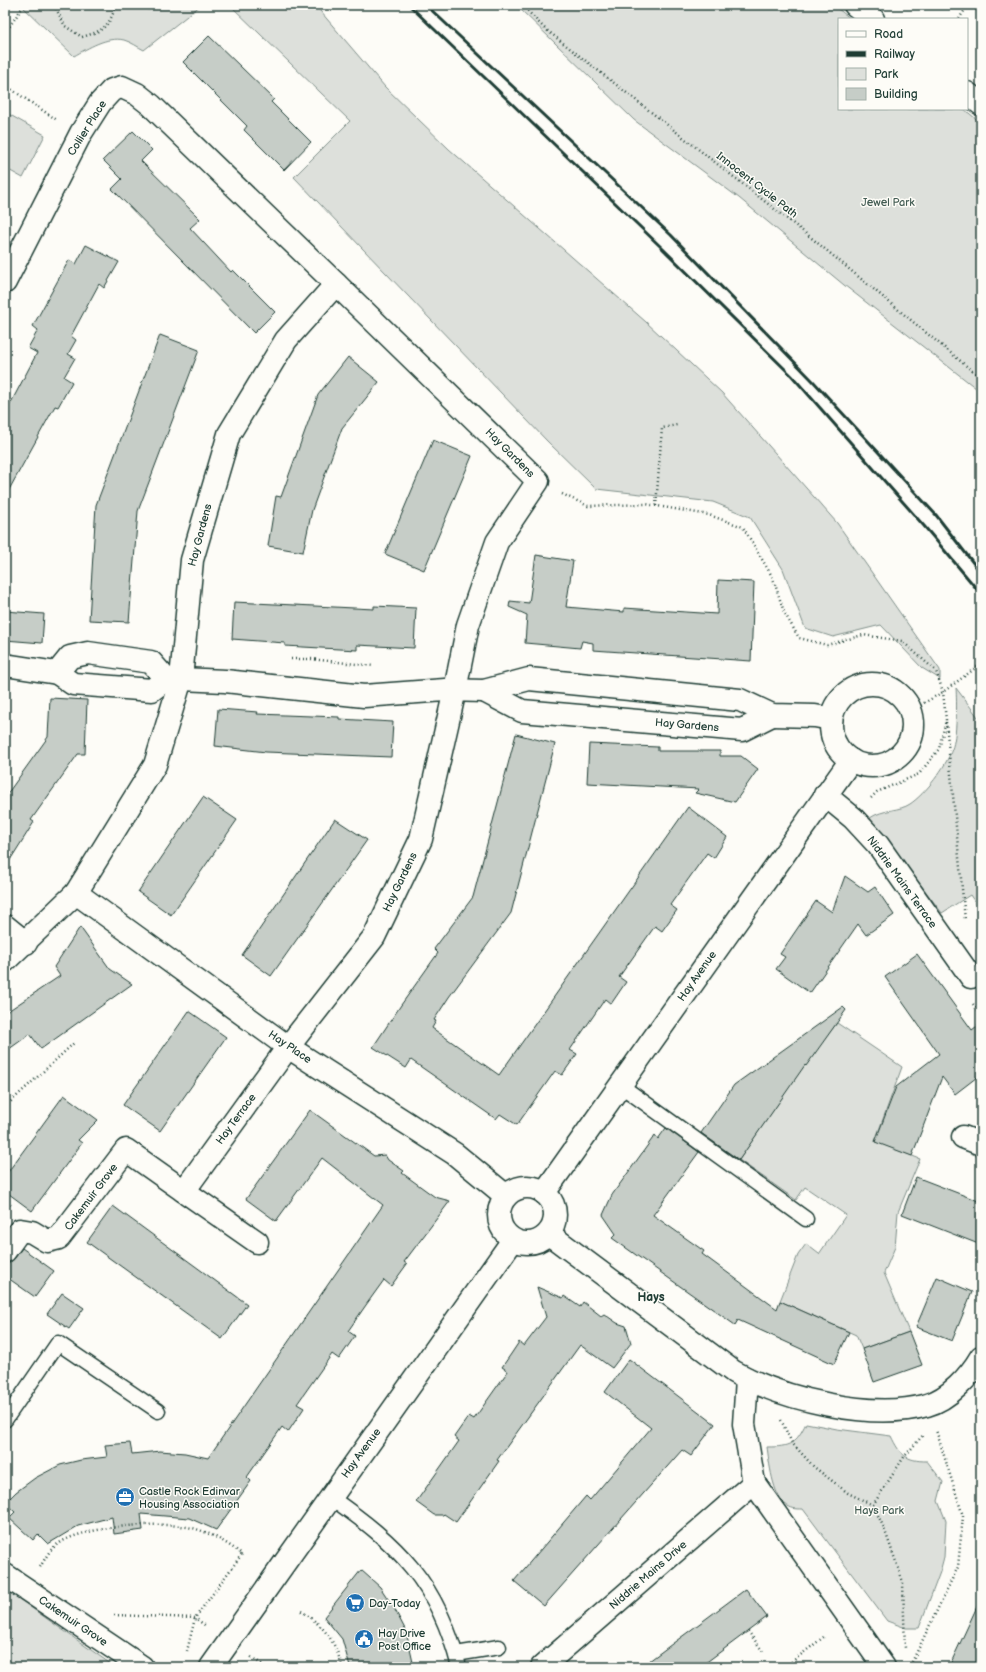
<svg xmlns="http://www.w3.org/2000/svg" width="986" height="1672" font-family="'Balsamiq Sans',sans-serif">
	<rect width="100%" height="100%" fill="#fdfcf7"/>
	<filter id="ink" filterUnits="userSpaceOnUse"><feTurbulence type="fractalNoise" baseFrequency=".025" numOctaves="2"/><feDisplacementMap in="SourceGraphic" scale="8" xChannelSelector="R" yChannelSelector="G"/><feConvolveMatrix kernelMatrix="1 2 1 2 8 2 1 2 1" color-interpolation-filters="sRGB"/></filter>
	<g filter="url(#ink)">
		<!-- green -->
		<g fill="#dde0db" stroke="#7e8e88">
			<path d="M21,5H201L144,50C138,47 131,42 124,40C107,36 88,48 74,56Z"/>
			<path d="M230,5H315L385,87L449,149L646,322L722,393L837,523L940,670V679L922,668L881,625L833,637L805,628L783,569L750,517L713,502L596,489L547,441L294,177L350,121Z"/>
			<path d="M516,5H833L851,19H839V109H964L981,123V392L844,285L739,198L634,120Z"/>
			<path d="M5,112L45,135L23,178L5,168Z"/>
			<path d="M956,688L981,721V911L970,895L942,913L870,818C883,809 900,811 910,804C925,794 946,767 952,749C957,737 957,702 956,688Z"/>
			<path d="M837,1023L902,1067L875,1141L920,1159L898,1212L895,1247L884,1273L909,1332L862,1349L856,1335L780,1301L798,1255L806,1244L819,1254L846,1215L805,1187L796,1200L739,1160L801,1069Z"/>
			<path d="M806,1423L837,1429L891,1436C900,1455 906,1461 927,1461L943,1482L938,1501L946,1521L944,1557L940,1572L919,1628H906L887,1621L803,1509C796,1509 791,1509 785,1504C773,1496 769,1461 767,1447C790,1447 796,1444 806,1423Z"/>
			<path d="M5,1589L115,1667H5Z"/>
		</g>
		<!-- building -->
		<g fill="#c6cdc7" stroke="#1f3d34">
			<path d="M209,36L274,99L271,102L311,142L284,170L244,130L247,126L183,62Z"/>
			<path d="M133,131L152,150L141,161L200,219L190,228L231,272L233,270L275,312L254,333L112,189L122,179L103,160Z"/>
			<path d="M86,245L119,262L104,288L99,284L71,336L76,340L68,354L75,358L64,377L72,382L58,407L55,406L5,497V414L37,353L28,348L38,330L33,326L69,260L76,264Z"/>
			<path d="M160,335L199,350L138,511L129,622L89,620L96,505Z"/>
			<path d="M348,357L379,382L342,428L312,510L303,552L268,546L276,496L281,497L318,395Z"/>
			<path d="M433,440L472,456L424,570L385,554Z"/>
			<path d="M536,555L573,561L566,607L624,612V608L717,614L718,580L754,582L751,661L593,650V643L582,641L580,648L525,643L527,615L509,607L510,601L529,603Z"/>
			<path d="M234,602L374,609V606L416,608L414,648L357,645V650L285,646V643L232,639Z"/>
			<path d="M5,611L44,614L42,643L5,640Z"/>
			<path d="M50,698L87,700L85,754H78L31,820L34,822L5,868V797L48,737Z"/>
			<path d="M218,709L258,712L257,714L339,717V719L393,722L391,757L266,752L215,746Z"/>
			<path d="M516,734L555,744L511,913L449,997L434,1020L436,1021L432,1028L499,1075L688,807L727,837L714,858L707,853L670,905L677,910L662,931L655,926L619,977L626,982L611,1004L605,999L570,1050L577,1054L562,1075L555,1071L517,1125L500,1114L496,1119L411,1060L406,1068L373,1047L401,1005L438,953L434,949L473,897Z"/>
			<path d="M589,744L658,747V751H720V756H741L758,769L735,802L695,793L699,789L587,783Z"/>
			<path d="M203,797L237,820L171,915L138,892Z"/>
			<path d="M335,819L367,840L271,976L242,955Z"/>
			<path d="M845,876L868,892L875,887L894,915L866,935L858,924L810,993L776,969L785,957L780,954L816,901L832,912Z"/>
			<path d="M80,927L110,969L132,984L41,1049L30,1034L5,1052V1013L60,976L54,967Z"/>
			<path d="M917,954L972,1030L981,1023V1074L955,1094L942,1077L912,1156L875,1142L896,1087L939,1054L885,977Z"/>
			<path d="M843,1007L846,1010L806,1066L805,1065L739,1160L701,1133L734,1085Z"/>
			<path d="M189,1011L226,1037L160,1131L123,1105Z"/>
			<path d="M64,1095L98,1120L78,1140L82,1143L32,1211L5,1191V1176Z"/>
			<path d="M310,1110L374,1156L385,1155L388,1160L404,1171L402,1173L435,1197L450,1201L404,1262L407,1264L391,1286L384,1280L366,1305L348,1331L355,1336L339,1359L332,1354L297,1404L304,1408L288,1432L282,1427L247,1477L251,1481L216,1530L189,1518L141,1514L143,1530L114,1534L112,1517L78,1526L48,1544L38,1534L33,1540L9,1518L15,1512L5,1503L16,1492L35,1478L60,1465L81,1460L107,1457L105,1445L130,1443L132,1454L160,1451L185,1453L208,1458L383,1205L322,1158L276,1221L246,1199Z"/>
			<path d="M666,1128L699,1152L653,1215L704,1251L702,1254L777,1309L780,1301L849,1332L834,1364L738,1320L735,1325L612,1238L616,1234L603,1215L612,1195L655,1135L658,1139Z"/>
			<path d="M916,1177L981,1202V1245L902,1214Z"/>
			<path d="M113,1206L247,1304L222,1339L87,1242Z"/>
			<path d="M22,1248L54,1271L35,1297L5,1276V1267L15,1258Z"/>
			<path d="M937,1277L972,1292L952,1341L916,1327Z"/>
			<path d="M537,1287L563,1298L564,1296L580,1307L583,1302L601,1316L604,1314L617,1323L626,1326L631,1343L612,1368L580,1345L497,1460L499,1461L456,1522L444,1514L443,1515H434L416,1502L459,1441L454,1437L461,1427L469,1416L474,1419L508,1371L502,1367L511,1354L519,1342L524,1346L546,1317Z"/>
			<path d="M62,1293L84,1308L69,1329L47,1314Z"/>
			<path d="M909,1332L922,1365L874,1382L862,1349Z"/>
			<path d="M629,1359L715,1424L691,1456L682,1450L544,1606L514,1581L586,1496L590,1500L651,1428L605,1392Z"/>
			<path d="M361,1570L380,1587L394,1608L406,1631L414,1667H350L342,1639L324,1617Z"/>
			<path d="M746,1589L767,1617L700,1667H641Z"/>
			<path d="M981,1598V1667H949Z"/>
		</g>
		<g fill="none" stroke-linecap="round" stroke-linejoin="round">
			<!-- service casing -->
			<g stroke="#1f3d34" stroke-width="17">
				<g id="service">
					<path d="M620,1085L806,1219"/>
					<path d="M5,1420L58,1343L158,1411"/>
					<path d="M330,1497C399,1545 438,1583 459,1667"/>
					<path d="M456,1654L499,1647"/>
				</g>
			</g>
			<!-- pedestrian casing -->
			<g stroke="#1f3d34" stroke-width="25">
				<g id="pedestrian">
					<path d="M166,679L151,662L88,653L70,657L57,673L73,684L152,690L166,679H181L225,681L364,696L445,690L484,691L529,679L740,700L772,715L815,716L831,719"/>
					<path d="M484,691L522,711L742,730L772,715"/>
				</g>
			</g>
			<!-- minor casing -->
			<g stroke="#1f3d34" stroke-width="25">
				<g id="minor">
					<path d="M855,5L873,19"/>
					<path d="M967,93L981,104"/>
					<path d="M5,282L81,133L100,103L112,90L122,87L137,94L151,105L336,284L286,340L229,434L192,560L181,679L155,765L76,893L5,961"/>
					<path d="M5,665L57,673"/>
					<circle cx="872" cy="725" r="41"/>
					<path d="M825,795L853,818L878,845L971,977"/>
					<path d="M76,893L288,1047L455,1154L506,1196"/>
					<path d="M5,926L26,943"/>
					<path d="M963,1137L981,1144"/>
					<circle cx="527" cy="1215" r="28"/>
					<path d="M544,1193L851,760"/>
					<path d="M549,1234L734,1372C783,1399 872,1421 927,1405C949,1399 970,1376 981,1357"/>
					<path d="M257,1242L184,1191L288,1047L374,937L421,839L455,690L468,625L497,542L538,481L336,284"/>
					<path d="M5,1251L20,1230L32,1232L47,1241L59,1238L126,1150L184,1191"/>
					<path d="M747,1379L744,1424L754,1483L884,1667"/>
					<path d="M5,1575L142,1667"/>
					<path d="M211,1667L513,1240"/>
					<path d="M542,1667L754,1483"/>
				</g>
			</g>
			<!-- path -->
			<g stroke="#1f3d34" stroke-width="2.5" stroke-dasharray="1 3" stroke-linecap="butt">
				<path d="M54,5L65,26L82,37C103,31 109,27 116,5"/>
				<path d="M112,5L148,9L165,5"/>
				<path d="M522,5L544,28L814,240L981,378"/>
				<path d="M959,19L968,5"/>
				<path d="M5,33L22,8L26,5"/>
				<path d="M5,85L57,120"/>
				<path d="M562,494L588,506L646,504L709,515L743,527L773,578L784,612L799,638L827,645L863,635L902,641L936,671L943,692L946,720L939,749L919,774L877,792L871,798"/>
				<path d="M656,506L662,428L677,425"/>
				<path d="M291,659H311L374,666"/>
				<path d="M910,711L943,692L981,664"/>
				<path d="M946,722L965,920"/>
				<path d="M973,1004L981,1015"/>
				<path d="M5,1107L74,1043"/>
				<path d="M5,1199L11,1205"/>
				<path d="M781,1420L792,1443L814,1467L848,1493L873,1505L884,1528L903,1582L905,1650"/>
				<path d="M873,1505L904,1457L924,1434"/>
				<path d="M40,1567C44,1561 48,1552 54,1547C78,1525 166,1520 196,1529C213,1534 228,1544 242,1554L195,1618L187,1651"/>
				<path d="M301,1611C324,1626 335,1640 342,1667"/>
				<path d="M114,1615L195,1618L206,1626"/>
				<path d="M748,1631L764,1653"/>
				<path d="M251,1657L263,1665L262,1667"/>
				<path d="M912,1662L958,1567L963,1516L936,1430"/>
				<path d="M785,1667L825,1636"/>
			</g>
			<!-- service -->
			<use href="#service" stroke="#fdfcf7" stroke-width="14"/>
			<!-- pedestrian -->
			<use href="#pedestrian" stroke="#fdfcf7" stroke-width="22"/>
			<!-- minor -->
			<use href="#minor" stroke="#fdfcf7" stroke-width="22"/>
			<!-- rail -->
			<g stroke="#1f3d34" stroke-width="3">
				<path d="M409,5L661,247L792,376L924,526L981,594"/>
				<path d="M426,5L671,235L813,381L936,515L981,573"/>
			</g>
		</g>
	</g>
	<!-- icons -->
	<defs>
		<g id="office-disc" transform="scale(1)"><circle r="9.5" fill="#1f6fb2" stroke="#fdfcf7"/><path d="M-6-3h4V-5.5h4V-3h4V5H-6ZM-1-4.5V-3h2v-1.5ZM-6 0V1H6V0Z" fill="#fff"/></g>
		<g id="supermarket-disc" transform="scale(1)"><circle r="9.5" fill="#1f6fb2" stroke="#fdfcf7"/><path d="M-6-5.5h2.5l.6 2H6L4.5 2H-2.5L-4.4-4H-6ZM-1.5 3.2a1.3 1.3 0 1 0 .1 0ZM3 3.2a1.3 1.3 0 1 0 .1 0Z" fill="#fff"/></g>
		<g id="civic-disc" transform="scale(1)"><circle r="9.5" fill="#1f6fb2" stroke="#fdfcf7"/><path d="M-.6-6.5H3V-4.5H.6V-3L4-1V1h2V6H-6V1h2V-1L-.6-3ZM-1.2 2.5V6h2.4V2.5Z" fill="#fff"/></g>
	</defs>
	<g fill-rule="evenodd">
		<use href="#office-disc" x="125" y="1497"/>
		<use href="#supermarket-disc" x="355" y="1603"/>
		<use href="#civic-disc" x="364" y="1639"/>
	</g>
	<g text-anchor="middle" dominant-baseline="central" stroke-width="3" stroke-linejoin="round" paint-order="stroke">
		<!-- street labels -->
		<g font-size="11" fill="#1f3d34" stroke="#fdfcf7">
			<text transform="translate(87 128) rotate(-58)">Collier Place</text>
			<text transform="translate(757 185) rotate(38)">Innocent Cycle Path</text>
			<text transform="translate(510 453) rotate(45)">Hay Gardens</text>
			<text transform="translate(200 535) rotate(-75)">Hay Gardens</text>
			<text transform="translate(687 725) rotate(5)">Hay Gardens</text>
			<text transform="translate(400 882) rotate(-64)">Hay Gardens</text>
			<text transform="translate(902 882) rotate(54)">Niddrie Mains Terrace</text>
			<text transform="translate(697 976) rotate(-55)">Hay Avenue</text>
			<text transform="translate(290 1047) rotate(34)">Hay Place</text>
			<text transform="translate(236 1119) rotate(-54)">Hay Terrace</text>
			<text transform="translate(91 1197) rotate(-53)">Cakemuir Grove</text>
			<text transform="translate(361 1453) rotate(-54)">Hay Avenue</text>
			<text transform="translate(648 1575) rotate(-41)">Niddrie Mains Drive</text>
			<text transform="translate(73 1621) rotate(34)">Cakemuir Grove</text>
		</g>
		<!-- park labels -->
		<g font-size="11" fill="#455e55" stroke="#fdfcf7">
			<text x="888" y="202">Jewel Park</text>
			<text x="879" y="1510">Hays Park</text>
		</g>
		<!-- poi labels -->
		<g font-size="11" fill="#1f3d34" stroke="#fdfcf7" text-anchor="start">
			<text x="139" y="1491">Castle Rock Edinvar<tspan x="139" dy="13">Housing Association</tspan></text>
			<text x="369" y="1603">Day-Today</text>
			<text x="378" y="1633">Hay Drive<tspan x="378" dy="13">Post Office</tspan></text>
		</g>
		<!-- neighbourhood labels -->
		<g font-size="12" font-weight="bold" fill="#1f3d34" stroke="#fdfcf7">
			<text x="651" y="1297">Hays</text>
		</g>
	</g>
	<!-- margin -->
	<rect width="986" height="1672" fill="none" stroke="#fdfcf7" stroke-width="20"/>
	<rect x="10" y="10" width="966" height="1652" fill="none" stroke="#1f3d34" stroke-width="1.5" filter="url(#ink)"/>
	<!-- legend -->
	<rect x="838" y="18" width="130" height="92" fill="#fdfcf7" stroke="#a4b0a9"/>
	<rect x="846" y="31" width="20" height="6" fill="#fdfcf7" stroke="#a4b0a9"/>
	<text x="874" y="38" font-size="12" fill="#1f3d34">Road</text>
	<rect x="846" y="51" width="20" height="6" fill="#1f3d34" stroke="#a4b0a9"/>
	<text x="874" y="58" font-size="12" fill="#1f3d34">Railway</text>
	<rect x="846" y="68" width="20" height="12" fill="#dde0db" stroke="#a4b0a9"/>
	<text x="874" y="78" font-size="12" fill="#1f3d34">Park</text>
	<rect x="846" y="88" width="20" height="12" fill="#c6cdc7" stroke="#a4b0a9"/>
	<text x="874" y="98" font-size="12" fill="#1f3d34">Building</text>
</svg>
